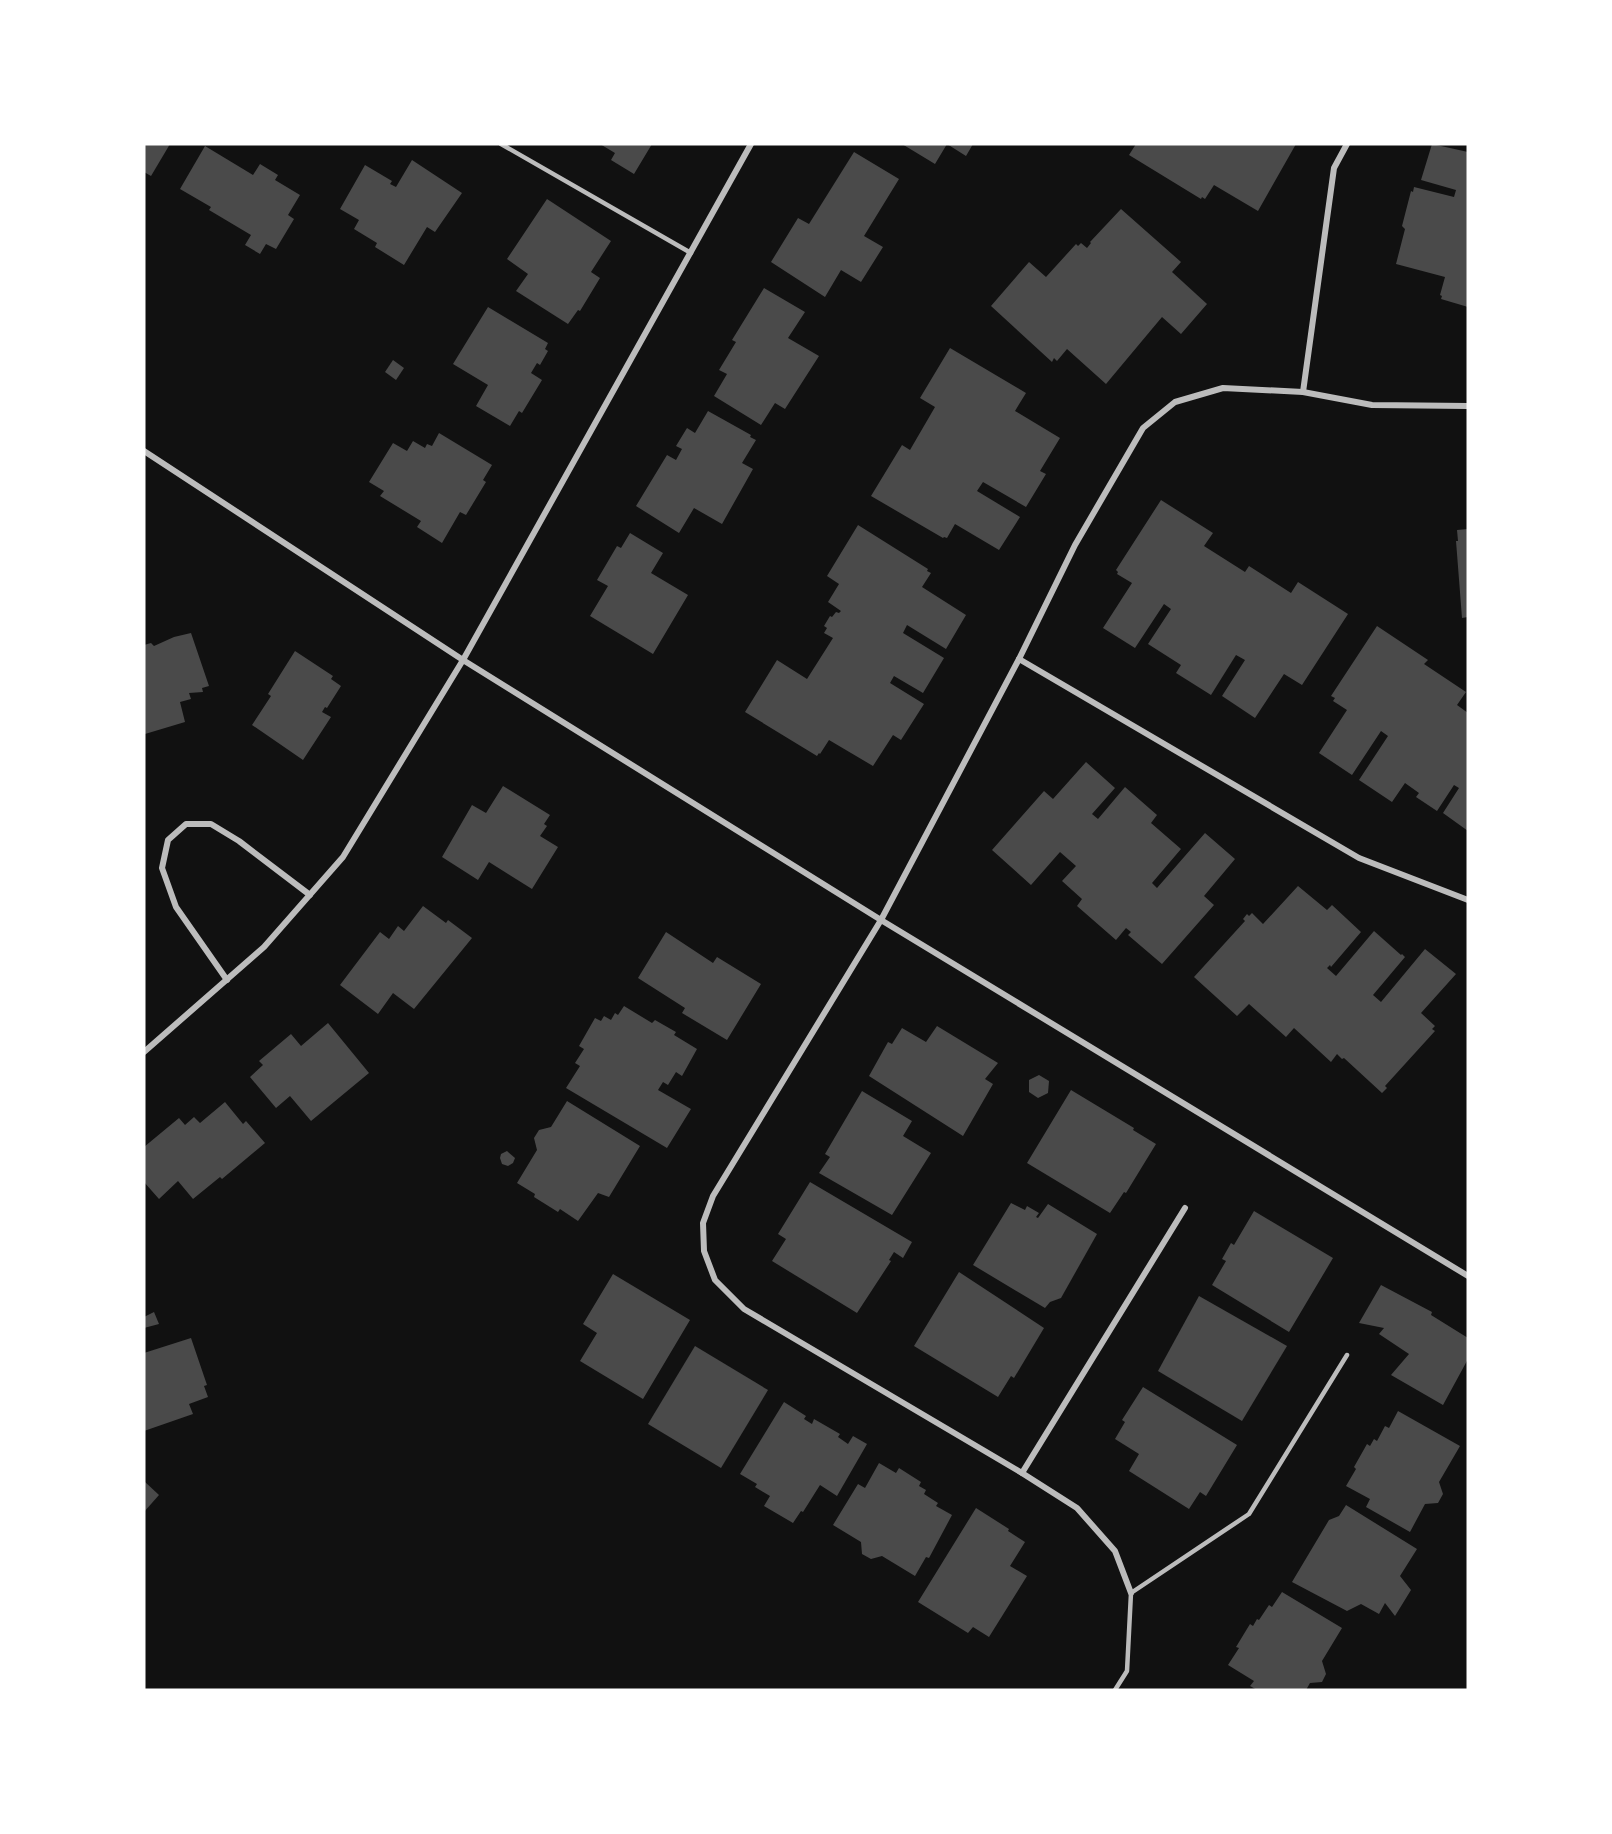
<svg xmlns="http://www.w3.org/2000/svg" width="1612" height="1834" font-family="Karla,sans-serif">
	<rect width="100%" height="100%" fill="#111"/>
	<!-- building -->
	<g fill="#4a4a4a">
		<path d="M144,144H170L151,176L144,172Z"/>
		<path d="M600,144H652L634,174L611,160L615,153Z"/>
		<path d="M902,144H973L966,156L947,144L935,164Z"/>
		<path d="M1136,144H1296L1258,211L1214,185L1205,199L1202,197L1201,199L1129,155Z"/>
		<path d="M1432,144L1468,152V307L1441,299L1442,296L1440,295L1445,277L1396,264L1405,229L1402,226L1411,191L1413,192L1414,187L1454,197L1456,190L1421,180Z"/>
		<path d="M205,146L253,175L260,164L278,175L275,180L300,195L288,215L294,219L276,249L266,244L260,254L245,245L251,235L209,210L211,207L180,189Z"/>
		<path d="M854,152L899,179L864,236L883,247L861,282L841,270L825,297L771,262L798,218L809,224Z"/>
		<path d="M412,160L462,193L435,232L427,227L404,265L375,247L377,243L354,229L359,220L340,209L365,165L392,181L390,184L396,187Z"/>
		<path d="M547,199L611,241L591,272L600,278L580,311L578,310L568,324L516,291L528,274L507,259Z"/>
		<path d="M1121,209L1181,262L1172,272L1207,304L1181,334L1162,317L1106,384L1067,349L1057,361L1054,358L1052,362L991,306L1029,262L1046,277L1076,244L1078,246L1081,243L1087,248L1091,243L1090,242Z"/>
		<path d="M764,288L805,312L788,338L819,356L785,409L775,403L761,425L714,396L727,374L719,370L736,342L732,340Z"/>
		<path d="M488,307L548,343L545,349L548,351L540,365L537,363L531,373L542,380L522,413L519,411L510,426L476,406L488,385L453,364Z"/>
		<path d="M950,348L1026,393L1015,411L1060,438L1040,471L1046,474L1026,507L983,482L977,491L1020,517L999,550L955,524L947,538L944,537L943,538L871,496L902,445L910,450L935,407L920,398Z"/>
		<path d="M393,360L404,368L396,380L385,372Z"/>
		<path d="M708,411L751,435L750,437L756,440L742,463L753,469L722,524L694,508L679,533L636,506L667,455L676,460L682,449L676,446L687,428L695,433Z"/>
		<path d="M439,433L492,465L483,480L486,482L466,515L460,512L442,543L417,527L421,521L380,496L384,491L369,482L393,443L407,451L413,441L425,448L427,444L432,446Z"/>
		<path d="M1161,500L1213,533L1204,546L1245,572L1249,566L1291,593L1298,582L1348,614L1302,685L1284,674L1255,718L1222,696L1245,660L1236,655L1211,695L1176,673L1181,665L1148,644L1171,609L1164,604L1135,648L1103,628L1132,583L1117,574L1118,572L1116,570Z"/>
		<path d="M858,525L928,569L927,571L931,573L922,587L966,615L946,649L907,625L903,633L944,658L923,693L894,676L890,683L924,704L901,740L893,735L873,766L829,740L820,754L819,753L817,756L745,712L777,660L807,679L833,638L824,633L827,628L824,626L830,616L832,617L836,612L839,613L841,611L828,602L839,584L827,576Z"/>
		<path d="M1468,529V617L1462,618L1456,541H1458L1457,530Z"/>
		<path d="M630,533L663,553L651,573L688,595L653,654L590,616L608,586L597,580L617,546L621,548Z"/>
		<path d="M1377,626L1428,660L1424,664L1466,692L1457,705L1468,713V831L1443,813L1459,788L1454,785L1437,811L1416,797L1419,793L1405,783L1392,802L1359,780L1388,736L1381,731L1352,775L1319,753L1347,710L1333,701L1335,698L1331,696Z"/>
		<path d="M191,633L209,686L202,688L203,692L189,693L191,699L180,702L185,722L145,734L144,645L151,643L154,646L174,637Z"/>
		<path d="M295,651L333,676L331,679L341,686L327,708L325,707L322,712L331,717L303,760L252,725L271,696L268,694Z"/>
		<path d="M1086,762L1115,788L1092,814L1098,819L1125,787L1157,815L1151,823L1181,849L1152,883L1157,888L1205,833L1235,859L1204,896L1214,905L1162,964L1128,935L1131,932L1126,928L1116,940L1077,906L1082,899L1062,881L1076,866L1060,852L1031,885L992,850L1044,791L1053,799Z"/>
		<path d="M503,786L550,815L544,824L547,826L540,836L558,847L532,889L489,862L478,880L442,857L472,805L486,813Z"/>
		<path d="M1298,886L1327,910L1332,905L1361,932L1331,967L1330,965L1327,968L1336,976L1374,931L1401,955L1402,954L1405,957L1373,995L1381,1002L1425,949L1456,974L1421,1013L1435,1026L1432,1029L1435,1031L1385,1086L1387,1088L1382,1093L1344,1058L1342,1059L1337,1054L1331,1062L1294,1028L1286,1037L1249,1004L1237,1016L1194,977L1245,921L1243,919L1247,914L1249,916L1252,913L1263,924Z"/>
		<path d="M423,906L446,923L448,920L472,938L414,1009L393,993L378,1014L340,985L380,932L389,939L398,926L404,931Z"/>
		<path d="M666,932L713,963L717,957L761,984L727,1040L682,1013L685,1008L638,978Z"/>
		<path d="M624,1006L652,1023L655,1020L676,1032L674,1035L697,1049L682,1076L676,1072L668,1085L663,1082L658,1090L691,1109L667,1148L566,1088L580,1066L575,1063L584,1049L579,1046L595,1018L601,1021L604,1016L611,1020L615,1013L618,1015Z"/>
		<path d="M328,1023L369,1073L311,1121L290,1096L276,1108L250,1077L263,1065L259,1061L291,1034L301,1046Z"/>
		<path d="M937,1026L998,1063L985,1079L993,1084L963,1136L869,1076L888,1042L892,1044L902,1028L926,1042Z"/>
		<path d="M1039,1075L1049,1081L1048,1093L1038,1098L1029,1092V1080Z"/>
		<path d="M1071,1090L1134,1128L1133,1130L1156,1144L1126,1193L1124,1192L1110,1213L1027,1163Z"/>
		<path d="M862,1091L912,1121L903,1136L931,1153L892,1215L819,1173L830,1157L825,1154Z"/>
		<path d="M567,1101L640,1146L609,1197L598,1193L578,1221L560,1209L558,1212L534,1197L535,1194L517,1183L537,1150L534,1138L539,1130L551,1127Z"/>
		<path d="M225,1102L243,1124L246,1121L265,1143L222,1179L220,1177L193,1199L178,1181L159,1199L144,1182V1147L179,1118L185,1125L194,1117L200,1123Z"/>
		<path d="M507,1151L515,1158L513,1163L508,1166L502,1164L500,1158L501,1154Z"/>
		<path d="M810,1182L912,1242L903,1258L894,1252L889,1260L891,1261L857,1313L772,1261L786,1239L778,1234Z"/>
		<path d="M1011,1203L1025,1210L1027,1206L1039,1213L1036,1217L1038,1218L1048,1204L1097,1234L1061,1298L1050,1302L1045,1308L973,1265Z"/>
		<path d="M1254,1211L1333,1258L1289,1332L1212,1285L1226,1261L1222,1259L1231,1243L1234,1245Z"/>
		<path d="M959,1272L1044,1328L1014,1378L1011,1376L998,1397L914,1346Z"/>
		<path d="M613,1274L690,1320L643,1399L580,1361L597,1333L583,1324Z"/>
		<path d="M1381,1285L1432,1312L1431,1315L1468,1338V1359L1443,1405L1391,1375L1409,1354L1379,1334L1384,1328L1359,1323Z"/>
		<path d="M1199,1296L1287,1346L1242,1421L1158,1371Z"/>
		<path d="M154,1312L159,1324L144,1328V1317Z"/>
		<path d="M191,1338L207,1385L204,1386L208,1397L189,1404L193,1414L144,1431V1353Z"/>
		<path d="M695,1346L768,1390L721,1468L648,1424Z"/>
		<path d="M1143,1387L1237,1445L1206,1496L1200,1492L1189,1509L1129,1471L1139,1454L1115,1439L1125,1422L1122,1420Z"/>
		<path d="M784,1402L806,1416L804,1419L812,1424L814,1419L840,1434L838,1437L848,1444L853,1436L867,1444L837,1496L820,1485L803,1512L801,1511L793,1523L764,1506L770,1496L755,1487L757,1484L740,1474Z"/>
		<path d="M1398,1411L1460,1446L1439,1482L1443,1494L1438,1503L1425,1504L1410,1532L1366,1507L1370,1499L1346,1486L1356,1469L1354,1467L1367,1444L1370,1446L1374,1439L1377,1441L1385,1426L1389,1428Z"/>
		<path d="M879,1463L896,1473L899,1468L921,1482L919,1486L926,1490L924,1494L938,1503L936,1506L952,1515L929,1558L926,1557L915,1576L882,1556L871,1559L862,1554L861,1542L833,1525L858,1484L865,1488Z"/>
		<path d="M144,1481L159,1495L144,1512Z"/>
		<path d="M1346,1505L1417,1549L1400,1576L1411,1590L1395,1616L1385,1603L1379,1614L1361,1604L1347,1611L1292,1582L1329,1520L1339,1516Z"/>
		<path d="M976,1508L1009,1529L1008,1531L1025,1542L1010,1566L1027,1576L989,1637L973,1627L968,1633L918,1602Z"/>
		<path d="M1282,1592L1342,1628L1322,1661L1326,1674L1322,1682L1310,1683L1306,1690H1257L1250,1686L1254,1681L1228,1665L1239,1648L1236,1647L1250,1624L1253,1626L1257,1619L1259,1620L1269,1605L1272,1607Z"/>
	</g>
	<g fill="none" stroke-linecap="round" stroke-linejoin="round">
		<!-- service -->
		<g stroke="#bcbcbc" stroke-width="4.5">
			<path d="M501,144L691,253"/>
			<path d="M1115,1690L1127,1671L1131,1593L1249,1514L1347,1355"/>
		</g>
		<!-- minor -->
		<g stroke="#bcbcbc" stroke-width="6">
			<path d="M1303,392L1334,168L1347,144"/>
			<path d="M144,451L463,660L881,920L1468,1276"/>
			<path d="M1019,659L1359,858L1468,900"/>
			<path d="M227,980L176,907L162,868L168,840L186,824H211L239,841L310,895"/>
			<path d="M144,1052L264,947L343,857L463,660L751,144"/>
			<path d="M1022,1473L1185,1208"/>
			<path d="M1131,1593L1115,1551L1077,1508L1022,1473L744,1309L715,1280L704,1251L703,1223L713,1196L881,920L1019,659L1075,545L1143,428L1175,402L1223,388L1303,392L1372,405L1468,406"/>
		</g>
	</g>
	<!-- border -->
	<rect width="1612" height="1834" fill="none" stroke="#ffffff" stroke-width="291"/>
</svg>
